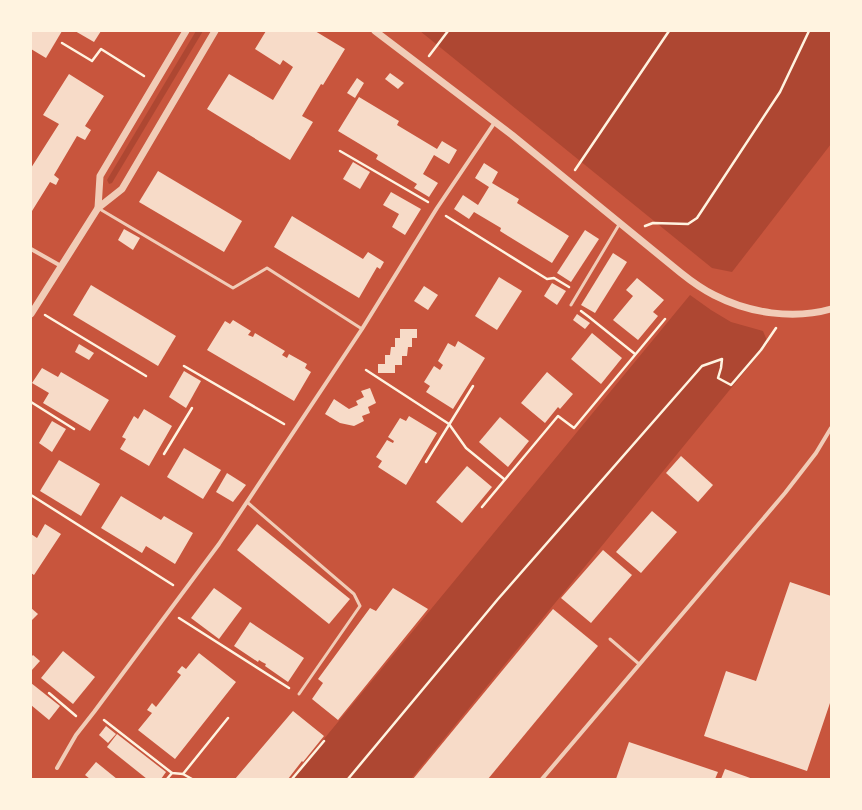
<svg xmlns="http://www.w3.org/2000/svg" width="862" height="810" font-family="'Alegreya Sans',sans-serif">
	<rect width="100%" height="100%" fill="#c8553d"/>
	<!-- green -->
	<g fill="#ae4732">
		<path d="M196,31H203L112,183L109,184L107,180Z"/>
		<path d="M420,31H831V144L732,272L712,268Z"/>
		<path d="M690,295L711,310L731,322L763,331L768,343L411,779H291Z"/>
	</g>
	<!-- building -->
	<g fill="#f7dbc8">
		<path d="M31,31H62L46,58L31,49Z"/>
		<path d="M75,31H101L94,42Z"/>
		<path d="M266,31H315L345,49L323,85L321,84L302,116L313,122L290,160L207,109L229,74L273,100L293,67L283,60L280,65L255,49Z"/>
		<path d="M390,73L404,83L398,89L385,79Z"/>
		<path d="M69,74L104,96L85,126L91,130L85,140L77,136L54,175L59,179L56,185L50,182L32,211L31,210V168L59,124L43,115Z"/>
		<path d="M357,78L364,83L355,98L347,93Z"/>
		<path d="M359,97L399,121L397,125L437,149L442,141L457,150L449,164L434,155L423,174L438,183L429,197L414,188L417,184L376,159L378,155L338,131Z"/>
		<path d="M353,162L370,172L360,189L343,179Z"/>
		<path d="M484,163L498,172L492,183L519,199L517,203L569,236L552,263L500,231L501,228L474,212L469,219L454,209L463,195L478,205L489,187L475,178Z"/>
		<path d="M158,171L242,221L224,252L139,202Z"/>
		<path d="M391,192L421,209L405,235L392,227L399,214L383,205Z"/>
		<path d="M292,216L363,259L368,252L384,262L380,269L377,267L359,298L274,247Z"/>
		<path d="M124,229L140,238L133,250L118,240Z"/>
		<path d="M585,230L599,239L571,282L557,273Z"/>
		<path d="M613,253L627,262L595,313L581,305Z"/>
		<path d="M499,277L522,291L497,330L475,316Z"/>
		<path d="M637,278L664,300L653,312L658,316L638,340L613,320L633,296L626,290Z"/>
		<path d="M552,283L566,291L557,305L544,296Z"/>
		<path d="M91,285L176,336L158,366L73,315Z"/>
		<path d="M424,286L438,295L428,310L414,301Z"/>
		<path d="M577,314L590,323L585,329L573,320Z"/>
		<path d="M233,320L251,331L248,335L253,337L255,333L285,351L282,355L287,358L289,354L307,364L305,368L311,372L294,401L207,350L225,321L230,324Z"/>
		<path d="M400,329H417V338H412V347H408L407,356H402V365H395V373H378V364H385V355H390L391,347H395V338H400Z"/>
		<path d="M592,333L622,358L601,384L571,359Z"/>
		<path d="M458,341L485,358L453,409L426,392L430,386L424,382L434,366L440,370L443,365L438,361L448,343L455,347Z"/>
		<path d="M79,344L94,353L89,360L75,352Z"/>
		<path d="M42,368L58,377L61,372L109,400L90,431L43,403L49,393L32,383Z"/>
		<path d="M184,371L201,381L186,408L169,397Z"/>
		<path d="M547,372L573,394L560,409L558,407L545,423L521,403Z"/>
		<path d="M370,388L376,403L368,407L370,413L362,416L364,421L354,426L340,423L325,414L334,399L349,409L358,405L356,401L364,397L361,391Z"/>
		<path d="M144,409L172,426L149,466L120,449L126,439L122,437L134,416L138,419Z"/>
		<path d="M409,416L437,433L406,485L378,467L382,461L376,457L387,440L393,443L394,441L388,437L400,418L406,421Z"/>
		<path d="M500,417L529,441L508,467L479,442Z"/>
		<path d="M52,421L66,429L52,452L39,443Z"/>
		<path d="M184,448L221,470L203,499L167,477Z"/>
		<path d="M681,456L713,485L698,502L666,473Z"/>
		<path d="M59,460L100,484L81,516L40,491Z"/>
		<path d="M467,466L492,487L462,523L436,502Z"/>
		<path d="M227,473L246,485L233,502L216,492Z"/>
		<path d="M121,496L161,520L164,516L193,533L175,564L146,546L142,553L101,528Z"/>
		<path d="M652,511L677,532L641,573L616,552Z"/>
		<path d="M45,524L61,534L34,575L31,573V534L37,538Z"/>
		<path d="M257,524L350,599L329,624L237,550Z"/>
		<path d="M603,550L632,575L591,623L561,598Z"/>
		<path d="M790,582L831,596V700L807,771L704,736L726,671L756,681Z"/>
		<path d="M214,588L242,608L219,639L191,618Z"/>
		<path d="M393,588L428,609L338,720L312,699L323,683L318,679L370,608L376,611Z"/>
		<path d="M31,608L38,614L31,621Z"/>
		<path d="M553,609L598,646L488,779H413Z"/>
		<path d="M250,622L304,658L288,682L265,666L266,664L262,662L259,660L258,662L234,646Z"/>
		<path d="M63,651L95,677L73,704L41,678Z"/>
		<path d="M199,653L236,682L175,759L138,730L152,713L147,710L152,703L156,707L181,675L177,672L182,666L186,669Z"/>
		<path d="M33,655L40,661L31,671V657Z"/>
		<path d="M31,683L60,706L49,720L31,705Z"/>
		<path d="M293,711L324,736L303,762L302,761L288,779H235Z"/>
		<path d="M106,726L116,734L108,743L99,735Z"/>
		<path d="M117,734L166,772L161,779H147L107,747Z"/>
		<path d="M629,742L718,772L715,779H616Z"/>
		<path d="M96,762L117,779H90L85,775Z"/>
		<path d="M725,769L753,779H721Z"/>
	</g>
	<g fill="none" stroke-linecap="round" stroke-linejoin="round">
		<!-- path -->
		<g stroke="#fff3e0" stroke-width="2.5">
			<path d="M62,43L92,61L101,49L144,76"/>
			<path d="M429,56L448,31"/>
			<path d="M340,151L428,202"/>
			<path d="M575,170L669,31"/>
			<path d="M446,216L547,279L554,278L569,287"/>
			<path d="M645,226L653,223L688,224L697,218L780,92L809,31"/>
			<path d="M581,311L589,317L635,354"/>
			<path d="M45,315L146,376"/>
			<path d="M184,366L284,424"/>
			<path d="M366,370L449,424L466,448L504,479"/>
			<path d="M31,402L74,429"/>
			<path d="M164,454L192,408"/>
			<path d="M426,462L473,386"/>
			<path d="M31,495L173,585"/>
			<path d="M482,507L558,416L574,428L665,319"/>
			<path d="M179,618L289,688"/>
			<path d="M49,693L76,716"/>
			<path d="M104,720L172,773L183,774L228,718"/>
			<path d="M183,774L192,779"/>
			<path d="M167,779L172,773"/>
			<path d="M292,779L324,741"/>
			<path d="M348,779L498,599L702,366L722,359L721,368L718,378L731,385L761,350L776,328"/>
		</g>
		<!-- service -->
		<g stroke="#f1ccb7" stroke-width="3">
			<path d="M98,208L233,288L267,268L362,329"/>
			<path d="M571,305L620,223"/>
			<path d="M247,502L354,594L360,606L299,694"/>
			<path d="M610,639L639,664"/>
		</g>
		<!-- minor -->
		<g stroke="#f1ccb7" stroke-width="4">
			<path d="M31,249L61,266"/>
			<path d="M57,768L76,735L94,712L219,544L362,329L437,208L495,122"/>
			<path d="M542,779L785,493L816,453L831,428"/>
		</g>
		<!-- tertiary -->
		<g stroke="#f1ccb7" stroke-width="7">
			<path d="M375,31L512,135L681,273C691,281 702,289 714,295C749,313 793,320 831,309"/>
			<path d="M98,208L100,176L186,31"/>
			<path d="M31,314L98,208L122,189L215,31"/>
		</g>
	</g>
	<!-- border -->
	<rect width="862" height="810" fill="none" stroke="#fff3e0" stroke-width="64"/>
</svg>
